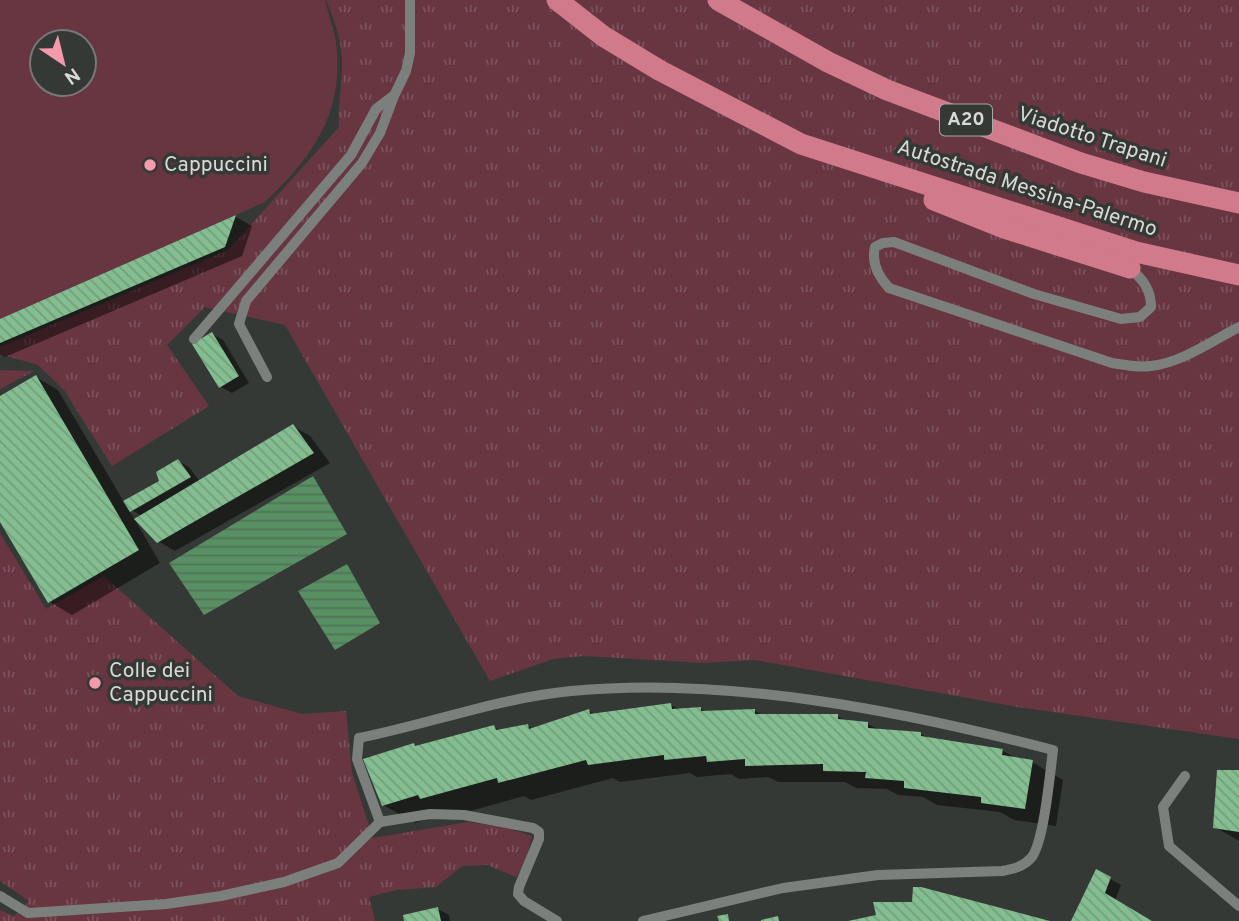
<svg xmlns="http://www.w3.org/2000/svg" width="1239" height="921" font-family="Overpass,sans-serif">
	<defs>
		<pattern id="grass-tufts" width="24" height="20" patternUnits="userSpaceOnUse" patternTransform="scale(1.75)"><rect width="24" height="20" fill="#673641"/><path d="M3 7l-1-3M5 7V3M7 7l1-3M15 17l-1-3M17 17v-4M19 17l1-3" fill="none" stroke="#7c525c"/></pattern>
		<pattern id="water-rules" width="6" height="5" patternUnits="userSpaceOnUse" patternTransform="scale(1.75)"><rect width="6" height="5" fill="#588f63"/><path d="M0 2.5h6" fill="none" stroke="#507457"/></pattern>
		<pattern id="building-back-hatch" width="6" height="6" patternUnits="userSpaceOnUse" patternTransform="scale(1.75)"><rect width="6" height="6" fill="#84bd8f"/><path d="M-1 5l2 2M0 0l6 6M5-1l2 2" fill="none" stroke="#739e7c"/></pattern>
	</defs>
	<rect width="100%" height="100%" fill="#353936"/>
	<!-- grass -->
	<g fill="url(#grass-tufts)">
		<path d="M326,0H1239V739L1018,707L755,660L703,663L584,656L553,659L490,681L285,325L205,307L167,345L209,406L112,466L64,390L38,365L0,354V347L228,250L339,127C337,101 345,75 341,49C339,32 332,15 326,0Z"/>
		<path d="M0,370L34,371L0,389Z"/>
		<path d="M0,533L46,609L104,576L238,696L302,714L346,711L352,773L373,838L468,822L503,827L532,836L525,863L516,877L488,865L462,866L436,887L397,890L369,897L375,921H0V910L14,916L29,901L0,881Z"/>
	</g>
	<!-- park -->
	<path fill="#673641" fill-rule="evenodd" d="M0,0H325C328,14 334,28 336,42C345,112 313,156 265,202L0,319ZM42,42H84V84H42Z"/>
	<!-- water -->
	<g fill="url(#water-rules)">
		<path d="M313,476L347,534L204,615L169,563Z"/>
		<path d="M347,564L380,623L335,650L298,591Z"/>
	</g>
	<!-- shadow -->
	<g fill="#0007">
		<path d="M236,217L252,226L242,256L5,357L0,354V320Z"/>
		<path d="M212,334L223,340L249,383L232,393L221,387Z"/>
		<path d="M36,377L58,390L124,502L162,482L178,461L189,467L200,482L293,426L310,436L330,463L175,551L158,541L142,516L128,508L160,563L72,615L50,602L0,518V398Z"/>
		<path d="M671,705L680,710L700,708L707,713L754,710L764,716H837L848,722L868,724L880,730L921,734L929,739L1003,751L1018,759L1032,762L1063,780L1056,826L1014,820L1000,812L937,805L923,797L898,795L887,789L856,788L845,782H778L768,777L739,779L731,774L697,777L690,773L620,782L613,778L531,800L524,796L452,816L447,813L415,823L383,805L413,744L418,747L494,727L501,731L528,726L534,729L589,711L595,715Z"/>
		<path d="M1239,772V841L1215,827Z"/>
		<path d="M1097,872L1121,885L1115,901L1149,921H1074Z"/>
		<path d="M438,909L449,915L450,921H406Z"/>
	</g>
	<!-- building -->
	<g fill="url(#building-back-hatch)">
		<path d="M236,215L225,247L0,343V319Z"/>
		<path d="M212,332L239,376L219,388L192,344Z"/>
		<path d="M36,375L139,550L48,603L0,522V396Z"/>
		<path d="M293,424L314,453L157,543L134,519Z"/>
		<path d="M178,459L191,477L130,512L123,501L159,481L156,472Z"/>
		<path d="M671,703L672,709L701,707V711L755,709V714H838V719L868,722V728L921,732V736L1003,749L1002,755L1033,760L1025,809L981,803V797L904,788V781L865,778L866,772L823,771V764L745,766V759L707,762L706,756L664,760V755L588,765L586,760L498,783L497,778L420,799L418,795L382,806L363,759L414,743L415,746L494,725L496,730L528,724L529,729L589,709L590,714Z"/>
		<path d="M1217,770H1239V832L1213,828Z"/>
		<path d="M1096,869L1111,877L1105,893L1152,921H1071Z"/>
		<path d="M913,887H921L1050,921H848L876,915L873,902H912Z"/>
		<path d="M438,907L441,921H404L403,915Z"/>
		<path d="M728,914L729,921H719L717,916Z"/>
		<path d="M778,916L779,921H761V920Z"/>
	</g>
	<g fill="none" stroke-linecap="round" stroke-linejoin="round">
		<!-- lane -->
		<g stroke="#7c807d" stroke-width="10">
			<path d="M1130,268C1143,280 1151,289 1151,307L1140,317L1121,319L1034,294L894,242L883,243L875,247C871,263 878,276 889,288L1112,363C1125,365 1138,368 1151,366C1181,363 1212,341 1239,327"/>
			<path d="M194,339L351,155L376,109L393,96"/>
			<path d="M267,377L239,324L246,301L362,163L380,133L394,96L406,71L410,53V0"/>
			<path d="M1185,776L1163,807L1169,846L1239,906"/>
			<path d="M0,896L28,913L166,904L221,896L284,882L338,863L380,822"/>
			<path d="M557,921L524,901L518,894L519,887L539,839V832L533,828L464,815L430,814L380,822L357,759L359,738C429,724 499,698 571,691C727,676 902,711 1053,750C1050,773 1044,843 1031,858C1023,867 1013,869 1002,871L878,875L783,888L643,921"/>
		</g>
		<!-- highway -->
		<g stroke="#d17a8c" stroke-width="21">
			<path d="M557,0L603,36L659,70L801,144L1136,252L1239,275"/>
			<path d="M718,0L828,62L887,90L1081,163L1144,182L1239,203"/>
			<path d="M934,200L1004,228L1130,268"/>
		</g>
	</g>
	<!-- markers -->
	<g fill="#f39aab" stroke="#353936" stroke-width="2.5">
		<circle cx="150" cy="165" r="7"/>
		<circle cx="95" cy="683" r="7"/>
	</g>
	<g text-anchor="middle" dominant-baseline="central" stroke-width="7" stroke-linejoin="round" paint-order="stroke">
		<!-- shield labels -->
		<rect fill="#353936" stroke="#a7aaa7" stroke-width="2" x="940" y="104.5" width="52" height="31" rx="5"/>
		<g font-size="19" font-weight="bold" fill="#d8dad8">
			<text x="966" y="120">A20</text>
		</g>
		<!-- street labels -->
		<g font-size="21" fill="#d8dad8" stroke="#353936">
			<text transform="translate(1092 138) rotate(18)">Viadotto Trapani</text>
			<text transform="translate(1027 189) rotate(18)">Autostrada Messina-Palermo</text>
		</g>
		<!-- poi labels -->
		<g font-size="21" fill="#d8dad8" stroke="#353936" text-anchor="start">
			<text x="164" y="165">Cappuccini</text>
			<text x="109" y="671">Colle dei<tspan x="109" dy="24">Cappuccini</tspan></text>
		</g>
	</g>
	<!-- north arrow -->
	<g transform="translate(63 63) rotate(145)"><circle r="33" fill="#353936" stroke="#767977" stroke-width="2"/>
	<path d="M0-5L12 26L0 18L-12 26Z" fill="#f39aab"/>
	<text y="-10" font-size="19" font-weight="bold" text-anchor="middle" fill="#d8dad8">N</text>
	</g>
</svg>
